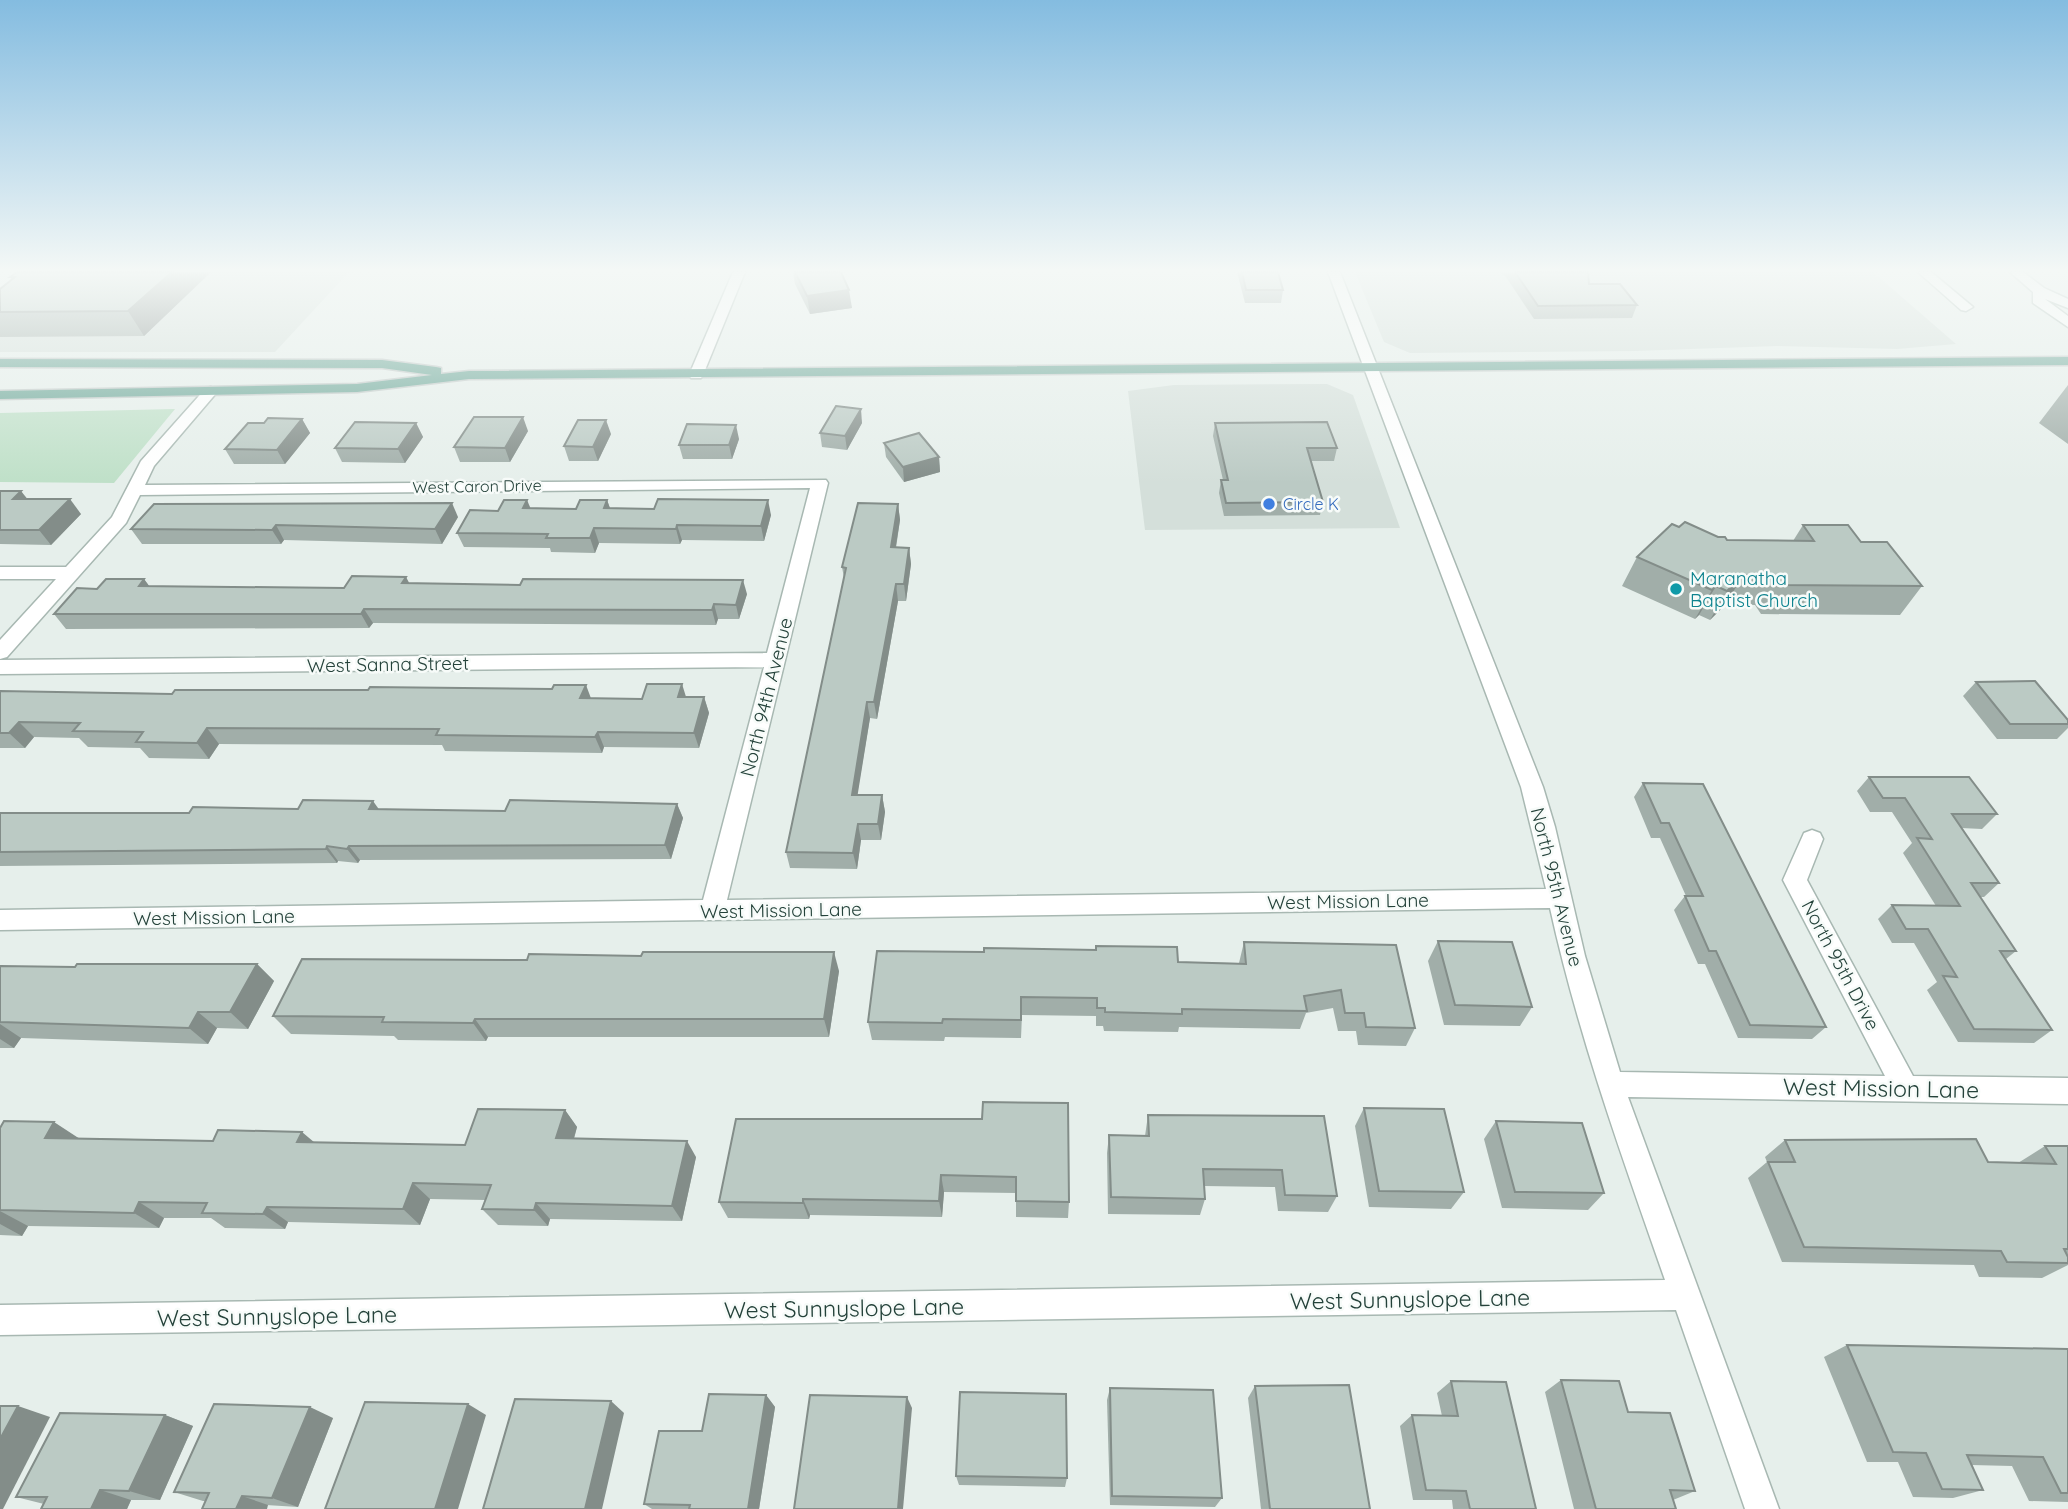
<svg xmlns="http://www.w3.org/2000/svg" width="2068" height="1509" font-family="Quicksand,sans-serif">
	<rect width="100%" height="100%" fill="#e6efeb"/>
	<!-- built -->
	<g fill="#d4dfda">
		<path d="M41,272H349L275,352H0V309Z"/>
		<path d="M1355,272H1873L1956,344L1897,349L1777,346L1634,351L1410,353L1384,342Z"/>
		<path d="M1327,384L1353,395L1400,528L1145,530L1128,391L1174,385Z"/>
	</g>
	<!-- green -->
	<path fill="#bfe0c8" d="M175,409L114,483L0,482V413Z"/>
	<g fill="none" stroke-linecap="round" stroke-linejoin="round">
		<!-- minor casing -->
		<g stroke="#a8b8b2" stroke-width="3">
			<g id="minor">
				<path d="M733,272H745L703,375L701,378H691L689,375Z"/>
				<path d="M1328,272H1340L1543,787L1555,827L1585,956L1620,1072L1885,1076L1783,880L1804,833L1812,830L1820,833L1823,839L1807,880L1913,1076L2068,1078V1104L1628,1097L1779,1509H1745L1676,1310L0,1335V1305L1665,1280C1622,1157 1578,1035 1550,908L0,930V910L703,900L764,667L0,674V660L767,653L810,488L140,495L126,523L7,657L0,659V640L56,579H0V567H66L112,517L141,461L206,388L211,387L218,391L154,466L145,485L826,480L828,483L727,900L1546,889L1521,787Z"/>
				<path d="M1918,272H1931L1973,307L1966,311L1961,310Z"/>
				<path d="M2010,272H2023L2044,288L2068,299V308L2045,299L2068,316V327L2033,303V292Z"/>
			</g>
		</g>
		<!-- major casing -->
		<g stroke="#c2cac8" stroke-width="3">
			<path id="major" d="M2068,357V365L469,379L357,392L0,399V391L357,384L432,375L382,368L0,367V359L382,360L436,367L441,368V374L469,371Z"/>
		</g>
		<!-- minor -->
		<use href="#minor" fill="#fff" fill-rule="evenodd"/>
		<!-- major -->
		<use href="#major" fill="#6aa596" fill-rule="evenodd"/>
	</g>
	<!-- wall -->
	<g fill="#a1aea9">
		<path d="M17,272H211L144,336L0,337V289L12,280L10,277Z"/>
		<path d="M793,272H841L852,308L810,314L795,284Z"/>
		<path d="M1237,272H1278L1283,290L1281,303H1245Z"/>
		<path d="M1499,272H1588L1589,284L1637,305L1632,318L1534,319L1506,277Z"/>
		<path d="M2068,385V444L2039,423Z"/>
		<path d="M302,419L310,433L285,464H234L225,449L264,423Z"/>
		<path d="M416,423L423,437L405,463L342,462L335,448Z"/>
		<path d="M862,423L847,450L822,447L820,433Z"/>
		<path d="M1215,423L1337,448L1334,461H1311L1323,502L1320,515L1224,516L1219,493L1221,480H1223L1213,436Z"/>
		<path d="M528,431L510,462H460L454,447Z"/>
		<path d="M611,434L598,461H569L564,446Z"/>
		<path d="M739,439L732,459H683L679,445Z"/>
		<path d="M884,443L939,457L940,472L904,482L886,457Z"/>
		<path d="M0,491L27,499L81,514L51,545L0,544Z"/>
		<path d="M607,500L610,508L771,515L764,541L682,540L680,544L599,543L595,553L551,552L550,548L464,547L457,533L498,511L531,508L576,509Z"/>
		<path d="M898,504L900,520L896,548H909L911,564L906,601H898L877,719L870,718L857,795H882L885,812L881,840H861L857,869L790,868L786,852L844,578L842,567Z"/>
		<path d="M458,517L442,544L284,540L281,544H142L131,529Z"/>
		<path d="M1803,525L1861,542L1922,586L1900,615L1761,614L1755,605L1726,604L1710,620L1699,615L1695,619L1622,586L1637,557L1679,527L1727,540L1793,541Z"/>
		<path d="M144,579L149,586L344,588L409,583L747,594L739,619H718L716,625L373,623L369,628L66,629L54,614L97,589Z"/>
		<path d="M1976,682L2068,720V728L2057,739H1997L1963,696Z"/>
		<path d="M0,691L642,699L704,697L709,713L699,748L604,747L602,753L445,751L442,745L219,744L209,759L149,758L140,748L88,747L79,738L34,737L25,748H0Z"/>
		<path d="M1869,777L1997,814L1982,829L1961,828L1999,883L1984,897H1980L2016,951L2006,959L2052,1030L2034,1043L1958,1042L1927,990L1937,982L1914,943H1892L1878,919L1892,905L1936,906L1903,853L1912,843L1892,812H1870L1857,791Z"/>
		<path d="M1643,783L1826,1027L1812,1039L1738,1038L1705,964H1698L1674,910L1685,896H1686L1660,838H1651L1634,797Z"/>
		<path d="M677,804L683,818L671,859L360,860L358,863L338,861L337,863L0,866V813H189L379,809L505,811Z"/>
		<path d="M1438,941L1532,1007L1520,1026L1444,1025L1428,961Z"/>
		<path d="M1244,942L1396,945L1415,1028L1406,1046L1358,1045L1356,1031H1338L1333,1008L1306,1013L1300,1029L1179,1027L1178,1032L1104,1031L1103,1026H1096V1016L1022,1015L1021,1038L945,1037L944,1041L872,1040L868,1022L1178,962L1239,963Z"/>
		<path d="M257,964L274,981L248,1029L217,1028L208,1044L21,1038L14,1048H0V966L75,967Z"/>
		<path d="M839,971L829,1037H488L486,1041L398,1040L394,1036L291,1034L273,1016Z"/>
		<path d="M1364,1108L1464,1192L1451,1209L1369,1207L1355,1126Z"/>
		<path d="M565,1110L577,1127L574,1139L696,1157L682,1221L550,1219L548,1226L498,1225L482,1209L486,1200L430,1199L420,1225L288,1222L285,1229L225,1228L211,1218H164L159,1228L28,1226L22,1236L0,1235V1128L79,1138L465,1145Z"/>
		<path d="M1148,1115L1324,1116L1337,1196L1328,1212L1278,1211L1275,1187L1204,1186L1205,1199L1200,1215L1108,1214L1107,1153L1109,1135L1145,1136Z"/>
		<path d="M982,1119L1069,1202L1068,1218L1016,1217V1193L944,1192L942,1217L810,1215L809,1219L728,1218L719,1202Z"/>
		<path d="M1496,1121L1604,1193L1588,1210L1502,1208L1484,1139Z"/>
		<path d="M1785,1140L1988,1162L2018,1163L2045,1146H2068V1265L2042,1278L1979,1277L1974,1265L1782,1262L1748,1178L1767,1162L1765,1157Z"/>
		<path d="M1847,1345L2068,1349V1502L2029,1501L2012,1466L1972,1465L1983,1490L1953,1498L1913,1497L1898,1462H1867L1824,1357Z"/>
		<path d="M1561,1380L1628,1412L1695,1491L1673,1500L1676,1509H1574L1545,1392Z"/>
		<path d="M1451,1381L1536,1509H1453L1452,1500H1413L1400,1426L1412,1415L1442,1416L1437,1393Z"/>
		<path d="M1255,1386L1370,1509H1261L1248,1398Z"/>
		<path d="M1110,1388L1222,1498L1215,1507L1110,1505L1107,1400Z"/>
		<path d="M766,1395L775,1407L759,1509H652L644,1504L702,1431Z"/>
		<path d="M165,1415L193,1426L160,1500H131L127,1509H41L44,1504L16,1497Z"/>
		<path d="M333,1418L298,1507L203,1501L174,1492Z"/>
		<path d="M956,1476L1067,1478L1065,1487L959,1485Z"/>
	</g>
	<!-- shaded-wall -->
	<g fill="#838d89">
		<path d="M172,272H211L144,336L128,311Z"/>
		<path d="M849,290L852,308L810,314L807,296Z"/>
		<path d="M861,409L862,423L847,450L845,436Z"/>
		<path d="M523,417L528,431L510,462L505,448Z"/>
		<path d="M302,419L310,433L285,464L277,450Z"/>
		<path d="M606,420L611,434L598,461L593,447Z"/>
		<path d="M416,423L423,437L405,463L398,449Z"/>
		<path d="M736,425L739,439L732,459L729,445Z"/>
		<path d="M939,457L940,472L904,482L903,467Z"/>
		<path d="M21,491L33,506L13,499Z"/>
		<path d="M70,499L81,514L51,545L39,530Z"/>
		<path d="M527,500L533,514L523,508Z"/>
		<path d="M607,500L612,514L604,508Z"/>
		<path d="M768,500L771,515L764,541L761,526Z"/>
		<path d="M452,503L458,517L442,544L435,529Z"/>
		<path d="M898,504L900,520L893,564L891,547Z"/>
		<path d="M276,525L284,540L281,544L272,530Z"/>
		<path d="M677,525L682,540L680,544L676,529Z"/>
		<path d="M594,528L599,543L595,553L590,538Z"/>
		<path d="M909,548L911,564L906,601L904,584Z"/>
		<path d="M1743,575L1726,604L1710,620L1727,591Z"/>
		<path d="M406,577L414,592L402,583Z"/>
		<path d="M144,579L155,594L139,586Z"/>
		<path d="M743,580L747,594L739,619L736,605Z"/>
		<path d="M896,584L898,601L877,719L874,702Z"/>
		<path d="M1716,586L1699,615L1695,619L1712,590Z"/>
		<path d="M714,604L718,619L716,625L712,610Z"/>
		<path d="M364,609L373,623L369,628L361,614Z"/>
		<path d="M682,684L687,700L678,697Z"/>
		<path d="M586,685L592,701L580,698Z"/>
		<path d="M704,697L709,713L699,748L694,733Z"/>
		<path d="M867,702L870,718L855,811L852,795Z"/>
		<path d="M19,722L34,737L25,748L9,733Z"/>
		<path d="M207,728L219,744L209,759L197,743Z"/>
		<path d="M598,732L604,747L602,753L595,737Z"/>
		<path d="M882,795L885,812L881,840L878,824Z"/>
		<path d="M373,801L383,815L369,809Z"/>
		<path d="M677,804L683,818L671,859L665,845Z"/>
		<path d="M858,824L861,840L857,869L853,853Z"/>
		<path d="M327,846L338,861L337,863L326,849Z"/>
		<path d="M349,846L360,860L358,863L347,849Z"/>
		<path d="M834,952L839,971L829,1037L824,1019Z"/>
		<path d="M257,964L274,981L248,1029L230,1012Z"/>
		<path d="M198,1012L217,1028L208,1044L189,1028Z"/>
		<path d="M475,1019L488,1037L486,1041L473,1023Z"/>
		<path d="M0,1024L21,1038L14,1048L0,1039Z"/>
		<path d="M565,1110L577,1127L569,1155L556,1138Z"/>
		<path d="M54,1122L80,1139L45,1138Z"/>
		<path d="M302,1132L321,1148L297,1142Z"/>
		<path d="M687,1141L696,1157L682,1221L672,1206Z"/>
		<path d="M941,1175L944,1192L942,1217L939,1201Z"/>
		<path d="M413,1183L430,1199L420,1225L403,1209Z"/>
		<path d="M803,1199L810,1215L809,1219L803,1203Z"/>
		<path d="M139,1202L164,1218L159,1228L134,1213Z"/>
		<path d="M536,1203L550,1219L548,1226L534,1210Z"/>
		<path d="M267,1207L288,1222L285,1229L263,1214Z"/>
		<path d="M0,1211L28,1226L22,1236L0,1224Z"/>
		<path d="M766,1395L775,1407L759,1509H748Z"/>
		<path d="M907,1397L912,1408L903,1509H898Z"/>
		<path d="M611,1401L624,1413L602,1509H585Z"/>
		<path d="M468,1404L486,1415L458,1509H435Z"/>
		<path d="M18,1406L50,1417L3,1509H0V1439Z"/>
		<path d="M310,1407L333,1418L298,1507L272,1498Z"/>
		<path d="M165,1415L193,1426L160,1500L129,1491Z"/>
		<path d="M100,1490L131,1500L127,1509H91Z"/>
		<path d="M242,1496L268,1505L267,1509H236Z"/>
	</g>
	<!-- building -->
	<g fill="#bbcac4" stroke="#838d89" stroke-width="2">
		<path d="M17,272H172L128,311L0,312V289L15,277H10Z"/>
		<path d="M795,272H841L849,290L807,296Z"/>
		<path d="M1242,272H1278L1283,290H1246Z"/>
		<path d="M1515,272H1588L1589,284H1620L1637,305L1538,306Z"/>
		<path d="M836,406L861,409L845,436L820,433Z"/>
		<path d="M474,417H523L505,448L454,447Z"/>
		<path d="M268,418L302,419L277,450L225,449L248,423H264Z"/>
		<path d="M578,420H606L593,447L564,446Z"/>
		<path d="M355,422L416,423L398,449L335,448Z"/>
		<path d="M1327,422L1337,448H1307L1323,502L1226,503L1221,480H1228L1215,423Z"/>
		<path d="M687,424L736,425L729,445H679Z"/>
		<path d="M919,433L939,457L903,467L884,443Z"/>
		<path d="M0,491H21L13,499H70L39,530H0Z"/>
		<path d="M658,499L768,500L761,526L677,525L676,529L594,528L590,538H546L548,534L457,533L470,510L498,511L504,500H527L523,508L576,509L580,500H607L604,508L654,509Z"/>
		<path d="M452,503L435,529L276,525L272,530L131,529L154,504Z"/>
		<path d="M858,503L898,504L891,547L909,548L904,584H896L874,702H867L852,795H882L878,824H858L853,853L786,852L846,568L842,567Z"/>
		<path d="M1685,522L1718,537H1725L1727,540L1814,541L1803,525H1848L1861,542H1887L1922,586L1779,585L1773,576L1743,575L1727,591L1716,586L1712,590L1637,557L1672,524L1679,527Z"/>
		<path d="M352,576L406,577L402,583L520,585L523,579L743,580L736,605L714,604L712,610L364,609L361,614H54L77,588L97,589L106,579H144L139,586L344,588Z"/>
		<path d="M2035,681L2068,720V724H2010L1976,682Z"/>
		<path d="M647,684H682L678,697H704L694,733L598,732L595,737L436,735L439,729L207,728L197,743L136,742L143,732L73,731L80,723L19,722L9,733H0V691L172,694L175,690H368L370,687L552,689L554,685H586L580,698L642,699Z"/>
		<path d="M1869,777H1969L1997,814H1952L1999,883H1971L2016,951H2000L2052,1030L1974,1029L1943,976L1957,977L1928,929H1906L1892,905L1960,906L1917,838L1932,839L1905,798H1883Z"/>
		<path d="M1643,783L1703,784L1826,1027L1750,1025L1716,951H1709L1685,896H1703L1669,823H1661Z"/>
		<path d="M303,800L373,801L369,809L505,811L510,800L677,804L665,845L349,846L347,849L327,846L326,849L0,852V813H189L193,807L298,809Z"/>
		<path d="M1438,941L1512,942L1532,1007L1455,1005Z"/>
		<path d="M1244,942L1396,945L1415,1028L1366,1027L1364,1013H1345L1341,990L1304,996L1307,1011L1182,1009V1014L1105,1012V1008H1097V998L1021,997V1020L943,1019L942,1023L868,1022L877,951L984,952V948L1096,950V946L1177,947L1178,962L1246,964Z"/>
		<path d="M643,952H834L824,1019H475L473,1023L382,1022L384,1017L273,1016L302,959L527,960L529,954L641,956Z"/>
		<path d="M77,964H257L230,1012H198L189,1028L0,1022V966L75,967Z"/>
		<path d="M983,1102L1068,1103L1069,1202L1016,1201V1177L941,1175L939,1201L803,1199V1203L719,1202L736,1119H982Z"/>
		<path d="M1364,1108L1444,1109L1464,1192L1379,1191Z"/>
		<path d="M478,1109L565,1110L556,1138L687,1141L672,1206L536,1203L534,1210L482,1209L491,1185L413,1183L403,1209L267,1207L263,1214L202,1213L207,1203L139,1202L134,1213L0,1210V1128L4,1121L54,1122L45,1138L213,1141L218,1130L302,1132L297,1142L465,1145Z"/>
		<path d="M1148,1115L1324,1116L1337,1196L1285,1195L1282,1170L1203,1169L1205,1199L1111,1197L1109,1135L1149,1136Z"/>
		<path d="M1496,1121L1582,1123L1604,1193L1515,1192Z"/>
		<path d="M1976,1139L1988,1162L2056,1164L2045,1146H2068V1249H2064L2068,1257V1263L2007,1262L2001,1251L1804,1247L1768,1162H1795L1785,1140Z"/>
		<path d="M1847,1345L2068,1349V1493H2061L2043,1457L1967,1455L1983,1490L1942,1489L1926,1453L1893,1452Z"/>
		<path d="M1561,1380L1619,1381L1628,1412L1670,1413L1695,1491L1670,1490L1676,1509H1596Z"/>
		<path d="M1451,1381L1506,1382L1536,1509H1470L1466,1491L1426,1490L1412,1415L1458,1416Z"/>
		<path d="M1349,1385L1370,1509H1270L1255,1386Z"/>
		<path d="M1110,1388L1213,1390L1222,1498L1112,1496Z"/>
		<path d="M960,1392L1066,1394L1067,1478L956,1476Z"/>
		<path d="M709,1394L766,1395L748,1509H689L690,1505L644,1504L659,1431H702Z"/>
		<path d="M810,1395L907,1397L898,1509H794Z"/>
		<path d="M515,1399L611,1401L585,1509H483Z"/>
		<path d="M365,1402L468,1404L435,1509H325Z"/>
		<path d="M214,1404L310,1407L272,1498L242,1496L236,1509H202L209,1493L174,1492Z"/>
		<path d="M0,1406H18L0,1439Z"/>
		<path d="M60,1413L165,1415L129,1491L100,1490L91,1509H41L47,1497H16Z"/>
	</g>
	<!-- sky -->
	<linearGradient id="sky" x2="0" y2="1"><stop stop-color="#84bce0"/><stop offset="0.56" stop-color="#f4f8f6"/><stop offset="1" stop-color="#f4f8f6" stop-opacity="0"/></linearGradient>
	<rect width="2068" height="483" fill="url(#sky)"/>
	<!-- markers -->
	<circle fill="#3f7fe0" stroke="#f7fbf9" stroke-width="2.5" cx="1269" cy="504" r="7"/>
	<circle fill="#0f9aa8" stroke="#f7fbf9" stroke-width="2.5" cx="1676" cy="589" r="7"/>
	<g text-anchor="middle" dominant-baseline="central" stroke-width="5" stroke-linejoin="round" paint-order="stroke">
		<!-- far-street labels -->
		<g font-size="16" fill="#24423a" stroke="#f7fbf9">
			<text transform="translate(477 486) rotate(-1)">West Caron Drive</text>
		</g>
		<!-- far-shop labels -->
		<g font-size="16" fill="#366cbe" stroke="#f7fbf9" text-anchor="start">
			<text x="1283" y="504">Circle K</text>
		</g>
		<!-- culture labels -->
		<g font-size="19" fill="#0d838f" stroke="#f7fbf9" text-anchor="start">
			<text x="1690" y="578">Maranatha<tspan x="1690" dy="22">Baptist Church</tspan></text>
		</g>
		<!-- street labels -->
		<g font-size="19" fill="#24423a" stroke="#f7fbf9">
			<text transform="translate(388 664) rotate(-1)">West Sanna Street</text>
			<text transform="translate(766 697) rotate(-76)">North 94th Avenue</text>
			<text transform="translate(1557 887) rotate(76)">North 95th Avenue</text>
			<text transform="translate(1348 901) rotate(-1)">West Mission Lane</text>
			<text transform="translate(781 910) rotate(-1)">West Mission Lane</text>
			<text transform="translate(214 917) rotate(-1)">West Mission Lane</text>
			<text transform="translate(1841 965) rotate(62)">North 95th Drive</text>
		</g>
		<!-- near-street labels -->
		<g font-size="23" fill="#24423a" stroke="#f7fbf9">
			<text transform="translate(1881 1088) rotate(1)">West Mission Lane</text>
			<text transform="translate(1410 1299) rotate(-1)">West Sunnyslope Lane</text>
			<text transform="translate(844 1308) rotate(-1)">West Sunnyslope Lane</text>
			<text transform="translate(277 1316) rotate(-1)">West Sunnyslope Lane</text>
		</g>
	</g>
</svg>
